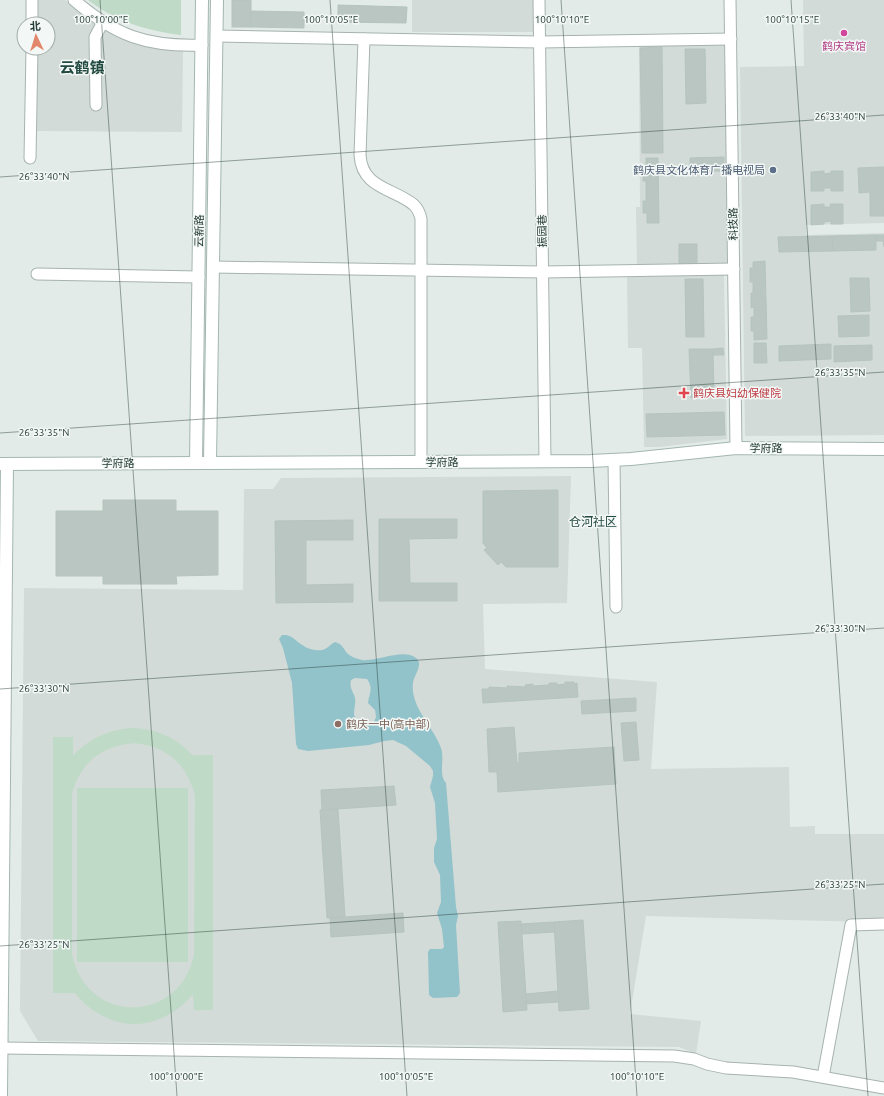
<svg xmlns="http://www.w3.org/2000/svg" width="884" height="1096" font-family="Ubuntu,'Noto Sans SC',sans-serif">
	<rect width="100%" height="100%" fill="#e3ebe8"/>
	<!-- built -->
	<g fill="#d2dbd7">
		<path d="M35,0H65L94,24L122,38L183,51L182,132L35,131V48H48V24H35Z"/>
		<rect x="412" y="0" width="121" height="32"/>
		<path d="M803,0H884V223L806,225V235L884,233V435L745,436L740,67L804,66Z"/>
		<path d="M639,45H724L730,266L637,267L636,207H640Z"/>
		<path d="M724,275L727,439L659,447H644L642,348H628L627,277Z"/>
		<path d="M571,476L567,603L483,604L485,669L657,682L651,769L789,767L790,827L815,826V834H884V917L867,922L646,916L630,1014L701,1021L696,1054L679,1047L38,1041L20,1011L24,588L243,590L244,489H273L281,478Z"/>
	</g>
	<!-- green -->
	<g fill="#bfdac6" fill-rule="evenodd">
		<path d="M88,0H181V35C147,31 115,21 88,0Z"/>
		<path d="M132,728C157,729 176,737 193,756L194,755H213V1010H194L193,994C159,1034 109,1034 75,993H53V737H73V756C90,738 108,730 132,728ZM134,743C166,746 186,763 195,795L194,955C179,1025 86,1025 72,954V794C80,763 101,746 134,743Z"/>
		<rect x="77" y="788" width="111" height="174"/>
	</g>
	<!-- water -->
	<path fill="#92c2ca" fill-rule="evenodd" d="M282,635C293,634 296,642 304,646C307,649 318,651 322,650C328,649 330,644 335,642C343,644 343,649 348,654C351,657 358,659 362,660C377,662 403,648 416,658C424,664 414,675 413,683C410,707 433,726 441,748C445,760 438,774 446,783L456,907L458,916L456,925L460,993L457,997L433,998L429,995L428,952L430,949H442L444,947L442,929L437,913L441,902L440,875L434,862V848L437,839L435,803L430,787L433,776V771L430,766L406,746L393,740L384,741L369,745L308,751L298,749L296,744L292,683L283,648L279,639ZM355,678L367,679C374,689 369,693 368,703L375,710L376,717C375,719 375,721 373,723C367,729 355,722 354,714C354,709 356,703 355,698C353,691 349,688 351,680Z"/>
	<!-- building -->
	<g fill="#b9c6c1" stroke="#b6c4be">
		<rect x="232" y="0" width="19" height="27"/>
		<path d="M338,5L407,7L406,23L338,22Z"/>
		<path d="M251,11L304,12V28L251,27Z"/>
		<path d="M662,47L663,153H642L640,48Z"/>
		<path d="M685,49H705L706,103L686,104Z"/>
		<path d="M724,157V171H690V158Z"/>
		<path d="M646,158H658L659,223H647V213H643V201H646V181H643V170H646Z"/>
		<path d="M884,167V216H870V192L859,193L858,168Z"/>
		<path d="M824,171V174L831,173V171H843V191H831V188H824V191H811V172Z"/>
		<path d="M824,204V207H831L830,204H843V224H831V221L824,222V224L811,225V205Z"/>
		<path d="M876,235H884V247L883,241H876Z"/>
		<path d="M876,235V250L833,251L832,236Z"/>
		<path d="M832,236L833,251L779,252L778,237Z"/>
		<rect x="679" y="244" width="18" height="20"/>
		<path d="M765,261L767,339L754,340V331H751V317H754V307L751,308V293H753V282H750V268H753V262Z"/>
		<path d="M850,278H869L870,311L851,312Z"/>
		<path d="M685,279H703L704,337H686Z"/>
		<path d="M869,315V336L839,337L838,316Z"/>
		<path d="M754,343H766L767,363H754Z"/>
		<path d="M831,344V359L779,361V346Z"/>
		<path d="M872,345V360L834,362V346Z"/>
		<path d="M723,348L724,355H713V349Z"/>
		<path d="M689,349H713L714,397L691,398Z"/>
		<path d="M724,412L725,435L647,437L646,414Z"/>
		<path d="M558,490V567H506L501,562L498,565L484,550L487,548L483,543V491Z"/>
		<path d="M103,500H176V511H218V575L176,576L177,584H103V576H56V511H103Z"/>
		<path d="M379,519H457V538L409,539L410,583H457V601H379Z"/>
		<path d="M353,520V540H306V585L353,584V602L276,603L275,521Z"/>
		<path d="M565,682H574V684L577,683L578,697L483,703L482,689H489V687L507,688V686L526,687L525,685L533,684V686L549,685V683H557V685L565,684Z"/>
		<path d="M636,698V711L582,714L581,701Z"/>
		<path d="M636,722L639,760L624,761L621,723Z"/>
		<path d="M514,727L517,763H519V753L614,747L616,784L498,792L497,772H489L487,729Z"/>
		<path d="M394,786L396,805L322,810L321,790Z"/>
		<path d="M338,809L345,917L327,918L320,810Z"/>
		<path d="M403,913L404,932L331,937L330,918Z"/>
		<path d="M583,920L589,1009L559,1011L554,922Z"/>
		<path d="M521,921L527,1010L503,1012L498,922Z"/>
		<path d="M554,922V932L522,934L521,924Z"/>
		<path d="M558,991L559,1002L526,1004V994Z"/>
	</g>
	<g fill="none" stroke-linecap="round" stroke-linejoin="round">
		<!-- street casing -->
		<g stroke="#a6b3af" stroke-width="13">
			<g id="street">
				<path d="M74,0C116,36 147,47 202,45"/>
				<path d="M539,0L545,461"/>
				<path d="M730,0L736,448"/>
				<path d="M32,24V0"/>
				<path d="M217,36L540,42L731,39"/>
				<path d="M364,39L360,155C362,189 394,188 414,205C418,209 420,214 421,219V462"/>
				<path d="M96,105L95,37L103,22"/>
				<path d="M30,158L32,48"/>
				<path d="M213,267L543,272L734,269"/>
				<path d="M37,274L199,277"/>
				<path d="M614,460L616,607"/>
				<path d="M0,1048L674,1056L694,1059L707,1064L726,1068L793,1072L884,1088"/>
				<path d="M823,1077L851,925L884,924"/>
			</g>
		</g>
		<!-- secondary casing -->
		<g stroke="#a3b6af" stroke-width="14">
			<g id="secondary">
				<path d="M196,462L202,0"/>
				<path d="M210,462L217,0"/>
				<path d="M0,464L591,461L631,459L736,448L884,449"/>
				<path d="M1,1096L7,464"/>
			</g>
		</g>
		<!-- street -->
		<use href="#street" stroke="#fff" stroke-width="11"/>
		<!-- secondary -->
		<use href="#secondary" stroke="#fff" stroke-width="12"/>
	</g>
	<!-- ticks -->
	<path fill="none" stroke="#253b35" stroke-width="1" stroke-opacity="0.45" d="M100,0L177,1096M330,0L407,1096M561,0L637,1096M791,0L868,1096M0,177L884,115M0,433L884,372M0,689L884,628M0,946L884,884"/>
	<!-- markers -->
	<circle fill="#d1479c" stroke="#f3f8f6" stroke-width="1.5" cx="844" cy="33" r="4"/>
	<circle fill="#5c6f8a" stroke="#f3f8f6" stroke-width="1.5" cx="773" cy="170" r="4"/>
	<path fill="#e0444e" stroke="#f3f8f6" stroke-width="1.5" d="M682 387h4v4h4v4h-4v4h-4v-4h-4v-4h4z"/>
	<circle fill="#8d6e63" stroke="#f3f8f6" stroke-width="1.5" cx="338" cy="724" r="4"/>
	<g text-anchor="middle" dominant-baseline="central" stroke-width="3" stroke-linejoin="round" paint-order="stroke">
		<!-- hotel labels -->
		<g font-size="11" fill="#b23c85" stroke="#f3f8f6">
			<text x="844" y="46">鹤庆宾馆</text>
		</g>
		<!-- service labels -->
		<g font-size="11" fill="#4e5e75" stroke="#f3f8f6" text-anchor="end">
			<text x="765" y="170">鹤庆县文化体育广播电视局</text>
		</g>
		<!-- street labels -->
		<g font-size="11" fill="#253b35" stroke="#f3f8f6">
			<text transform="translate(733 224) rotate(-91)">科技路</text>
			<text transform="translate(199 231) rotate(-89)">云新路</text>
			<text transform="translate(542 231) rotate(-91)">振园巷</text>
			<text x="766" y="448">学府路</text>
			<text x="442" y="462">学府路</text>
			<text x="118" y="463">学府路</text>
		</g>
		<!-- health labels -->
		<g font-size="11" fill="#be3a42" stroke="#f3f8f6" text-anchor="start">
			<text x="693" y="393">鹤庆县妇幼保健院</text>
		</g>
		<!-- education labels -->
		<g font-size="11" fill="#785e54" stroke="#f3f8f6" text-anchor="start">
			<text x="346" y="724">鹤庆一中(高中部)</text>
		</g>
		<!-- neighbourhood labels -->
		<g font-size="12" fill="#234a41" stroke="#f3f8f6">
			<text x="593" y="521">仓河社区</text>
		</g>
		<!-- district labels -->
		<g font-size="15" font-weight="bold" fill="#234a41" stroke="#f3f8f6">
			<text x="82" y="67">云鹤镇</text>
		</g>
	</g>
	<g font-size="10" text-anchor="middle" fill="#253b35" stroke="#f3f8f6" stroke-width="3" stroke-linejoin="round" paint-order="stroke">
		<text x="101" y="23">100°10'00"E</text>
		<text x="331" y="23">100°10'05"E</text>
		<text x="562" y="23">100°10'10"E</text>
		<text x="792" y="23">100°10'15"E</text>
		<text x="840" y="120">26°33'40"N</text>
		<text x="44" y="180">26°33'40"N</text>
		<text x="840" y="376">26°33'35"N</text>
		<text x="44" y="436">26°33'35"N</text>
		<text x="840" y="632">26°33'30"N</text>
		<text x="44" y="692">26°33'30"N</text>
		<text x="840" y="888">26°33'25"N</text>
		<text x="44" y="948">26°33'25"N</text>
		<text x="176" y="1080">100°10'00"E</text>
		<text x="406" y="1080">100°10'05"E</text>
		<text x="637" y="1080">100°10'10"E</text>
	</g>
	<!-- north arrow -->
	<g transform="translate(36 36) rotate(356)"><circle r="19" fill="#f3f8f6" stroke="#a1aca9"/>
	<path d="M0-3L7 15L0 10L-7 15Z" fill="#e2876b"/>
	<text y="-6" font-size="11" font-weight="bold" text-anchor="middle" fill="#253b35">北</text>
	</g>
</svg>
